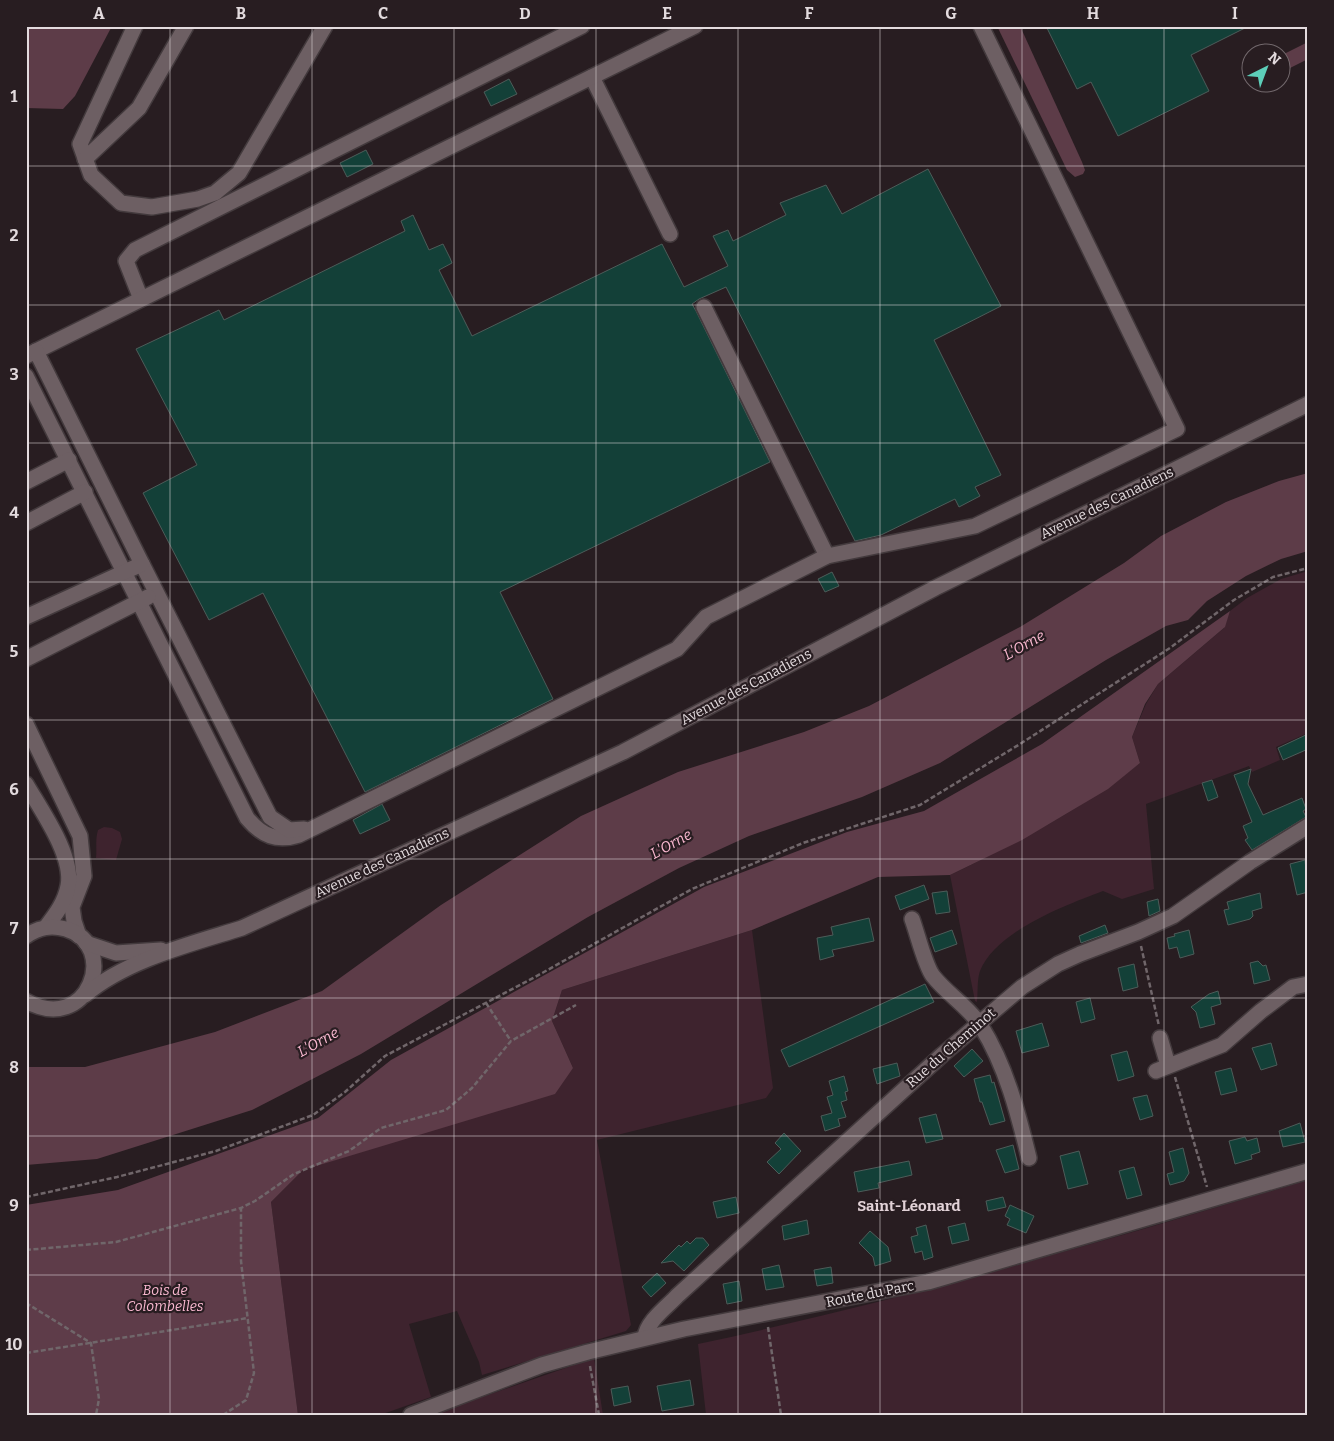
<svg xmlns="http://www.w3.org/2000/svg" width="1334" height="1441" font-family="Bitter,serif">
	<rect width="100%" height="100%" fill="#281d21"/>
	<!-- green -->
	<g fill="#3e232e">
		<path d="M1308,571V733L1276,747L1280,760L1252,772L1249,766L1146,804L1154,889L1122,899L1103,891C1066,905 996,931 980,971C977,979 978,993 977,1002L975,1001L950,875C1017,843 1082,809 1140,763L1132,737L1146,704L1158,684L1224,628L1230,611L1247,598L1281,579Z"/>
		<path d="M104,827L112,828L120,832L122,839L116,860L96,858C97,848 95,840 98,830Z"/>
		<path d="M752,930L773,1088L766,1098L597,1140L631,1325L626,1331L482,1375L479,1362L457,1311L409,1324L431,1397L380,1415H298L271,1202L303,1170L402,1139L573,1068L552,1021L562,990Z"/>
		<path d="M1308,1180V1415H706L698,1344C904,1300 1106,1241 1308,1180Z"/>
		<path d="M594,1358L603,1415H437L436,1413Z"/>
	</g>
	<!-- forest -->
	<path fill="#5e3c49" d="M1230,611L1225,627L1158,684L1145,704L1132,737L1140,763L1108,789L1022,840L950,875L878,877L752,930L562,990L552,1021L573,1068L555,1094L303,1170L271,1202L298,1415H26V1205L118,1190L318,1118L391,1060L704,887L847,832L924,811L1042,744Z"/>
	<!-- water -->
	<g fill="#5d3c48">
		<path d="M26,26H112L75,96L63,109L26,108Z"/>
		<path d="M997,26H1020L1082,162L1085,170L1083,174L1075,177L1067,170Z"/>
		<path d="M1308,42V59L1282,72V55Z"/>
		<path d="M1308,473V551L1281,559L1246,576L1207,601L1188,620L1166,626L1106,660L940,763L862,797L749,836L679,868L588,917L361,1054L252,1110L97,1159L26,1165V1067H85L215,1032L322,991L441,905L581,816L678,772L804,732L869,706L1020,627L1124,563L1161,536L1226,502L1279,481Z"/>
	</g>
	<!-- building -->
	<g fill="#134038" stroke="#4d5c59">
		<path d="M1046,26H1249L1191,55L1209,91L1118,136L1091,82L1077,89Z"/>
		<path d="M509,79L517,94L491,106L484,92Z"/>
		<path d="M366,150L373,164L347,177L340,163Z"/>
		<path d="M928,169L1001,306L934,340L1001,475L975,487L980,496L959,507L955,499L881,535L855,541L726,287L699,299L692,304L696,311L770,462L500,592L553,699L365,792L263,593L209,620L143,493L197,465L136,349L219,310L224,320L405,231L401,221L413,215L429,250L443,244L450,258L452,263L439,270L472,336L662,244L684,287L728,266L713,236L728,230L733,241L786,215L780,203L826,185L842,214Z"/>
		<path d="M832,572L839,586L825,592L818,579Z"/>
		<path d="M1308,734V749L1283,760L1278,748Z"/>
		<path d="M1251,769L1248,784L1263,815L1302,798L1306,809L1303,811L1306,817L1252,850L1245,840L1248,838L1243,826L1252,822L1234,775Z"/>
		<path d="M1212,780L1218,797L1208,801L1202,783Z"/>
		<path d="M382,804L390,820L360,834L353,820Z"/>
		<path d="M1305,860L1308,892L1297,895L1290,864Z"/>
		<path d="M924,885L929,899L900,910L895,896Z"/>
		<path d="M947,891L950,912L936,914L932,893Z"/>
		<path d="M1260,893L1262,908L1252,911L1253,916L1250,919L1228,925L1224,910L1229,909L1227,902Z"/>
		<path d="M1158,899L1160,911L1149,916L1147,902Z"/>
		<path d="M869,918L874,941L832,950L834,956L820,960L817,938L833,935L831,927Z"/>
		<path d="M1105,925L1108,933L1081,943L1079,936Z"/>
		<path d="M952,930L957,944L935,952L930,938Z"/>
		<path d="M1189,930L1194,954L1180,958L1177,947L1169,949L1167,938L1175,936L1174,934Z"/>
		<path d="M1258,961L1263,966L1266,965L1270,980L1254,984L1250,963Z"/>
		<path d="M1134,964L1138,987L1123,991L1118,968Z"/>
		<path d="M925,984L934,1002L789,1067L781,1050Z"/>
		<path d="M1218,991L1221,1004L1211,1007L1215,1024L1200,1028L1196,1012L1191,1007L1209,994Z"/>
		<path d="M1090,998L1095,1019L1081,1023L1076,1002Z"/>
		<path d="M1042,1023L1049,1046L1022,1053L1016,1031Z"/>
		<path d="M1271,1043L1277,1065L1261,1070L1252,1048Z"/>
		<path d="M972,1049L983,1061L964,1077L954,1066Z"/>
		<path d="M1127,1051L1134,1076L1118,1081L1111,1055Z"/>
		<path d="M897,1063L900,1076L877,1084L873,1069Z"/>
		<path d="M1231,1068L1237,1091L1221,1095L1215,1072Z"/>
		<path d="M990,1075L992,1083L994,1082L1005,1121L990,1125L982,1102H980L974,1079Z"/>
		<path d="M844,1076L848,1091L845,1092L847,1100L841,1102L846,1117L838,1119L840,1126L825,1131L821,1116L832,1113L827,1097L833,1095L829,1081Z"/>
		<path d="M1147,1095L1153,1116L1140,1120L1133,1098Z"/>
		<path d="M936,1114L943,1139L926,1143L919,1118Z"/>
		<path d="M1300,1123L1305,1142L1283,1147L1279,1131Z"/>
		<path d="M784,1133L801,1151L779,1174L767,1162L781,1149L775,1143Z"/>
		<path d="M1245,1137L1247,1141L1257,1138L1260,1152L1251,1155L1252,1159L1235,1164L1229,1141Z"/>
		<path d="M1013,1145L1019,1169L1005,1173L996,1150Z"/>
		<path d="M1183,1148L1189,1173L1184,1181L1170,1185L1167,1174L1174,1172L1169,1152Z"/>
		<path d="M1079,1151L1088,1184L1068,1189L1060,1156Z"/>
		<path d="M909,1161L912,1175L878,1183L879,1188L858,1192L854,1172Z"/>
		<path d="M1134,1167L1142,1195L1127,1199L1119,1171Z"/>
		<path d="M736,1197L739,1213L717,1218L713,1202Z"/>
		<path d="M1003,1197L1006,1207L988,1211L986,1201Z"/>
		<path d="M1010,1205L1034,1216L1026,1233L1007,1225L1010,1219L1005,1216Z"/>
		<path d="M807,1220L809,1234L784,1240L782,1226Z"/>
		<path d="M965,1223L969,1240L952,1244L948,1227Z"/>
		<path d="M926,1225L933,1257L924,1260L922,1251L915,1253L911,1237L918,1235L916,1228Z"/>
		<path d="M870,1231L888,1247L891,1261L875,1266L873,1257L859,1243Z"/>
		<path d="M696,1238H703L709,1245L684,1271L673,1261L661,1263L679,1245L681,1247L687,1241L690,1244Z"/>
		<path d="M779,1265L784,1287L766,1290L762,1269Z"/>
		<path d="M831,1267L833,1283L817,1286L814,1270Z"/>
		<path d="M657,1273L666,1283L651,1297L642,1287Z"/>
		<path d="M739,1281L742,1301L727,1304L723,1284Z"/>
		<path d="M690,1380L694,1405L662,1411L657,1386Z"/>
		<path d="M628,1386L631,1402L614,1406L611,1389Z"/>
	</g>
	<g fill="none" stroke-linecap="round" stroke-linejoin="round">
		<!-- minor casing -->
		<g stroke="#433a3d" stroke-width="18">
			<g id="minor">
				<path d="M135,26L80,144L91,175L121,203L152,207L198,199L215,193L239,173L325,26"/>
				<path d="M592,77L670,234"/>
				<path d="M85,159L139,108L186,26"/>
				<path d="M141,299L126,261L135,250L582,26"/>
				<path d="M704,307L827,556"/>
				<path d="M26,356L695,26"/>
				<path d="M26,376L247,818C262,836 277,842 299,835L677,649L706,617L827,556L975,526L1177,429L981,26"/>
				<path d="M26,482L69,460"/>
				<path d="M26,523L85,492"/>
				<path d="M142,564L270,817L289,830L304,829"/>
				<path d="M26,617L142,564L36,351"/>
				<path d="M26,659L148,597"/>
				<path d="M26,724L80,836L84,876L72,907L74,921L79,936"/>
				<path d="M26,784C41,810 74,856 68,886C65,902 56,914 46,927"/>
				<path d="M912,919C917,932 925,966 933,976C947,994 968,1006 981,1026C1006,1066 1018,1113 1029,1158"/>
				<path d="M26,936C39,927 51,925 66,929C120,945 89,1036 26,1001"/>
				<path d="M86,943L116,953L161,950"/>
				<path d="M85,995C126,960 191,944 242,928L623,752L935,588L1308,404"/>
				<path d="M1160,1038L1168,1065"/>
				<path d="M1156,1071L1222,1045L1261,1011L1293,987L1308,984"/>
				<path d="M645,1337C647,1321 667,1307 677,1296L942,1055L1022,987L1058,964L1080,954L1138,932L1173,916L1250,862L1308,826"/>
				<path d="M411,1415L542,1365L588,1352L684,1329L928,1282L1308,1171"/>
			</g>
		</g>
		<!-- path -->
		<g stroke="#70666a" stroke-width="2.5" stroke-dasharray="5 2.5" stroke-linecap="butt">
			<path d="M1141,946L1159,1026"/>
			<path d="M486,1003L511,1041"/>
			<path d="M1175,1077L1207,1187"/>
			<path d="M26,1197L117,1177L216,1151L313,1115L345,1092L385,1056L535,977L692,889L803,843L920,805L1020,744L1170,648L1234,600L1273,577L1308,568"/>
			<path d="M26,1250L116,1242L241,1208L255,1201L294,1174L349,1151L381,1128L446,1110L472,1088L511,1041L576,1005"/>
			<path d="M26,1303L91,1343L99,1399L96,1415"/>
			<path d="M768,1327L781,1415"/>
			<path d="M26,1353L248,1318"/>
			<path d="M590,1366L599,1415"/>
			<path d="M223,1415L246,1400L254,1373L241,1261V1208"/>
		</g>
		<!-- minor -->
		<use href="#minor" stroke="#6d5f63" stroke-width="15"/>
	</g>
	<!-- grid -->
	<path fill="none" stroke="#e3dbde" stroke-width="1" stroke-opacity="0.55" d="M170,26V1415M312,26V1415M454,26V1415M596,26V1415M738,26V1415M880,26V1415M1022,26V1415M1164,26V1415M26,166H1308M26,305H1308M26,443H1308M26,582H1308M26,720H1308M26,859H1308M26,998H1308M26,1136H1308M26,1275H1308"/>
	<g text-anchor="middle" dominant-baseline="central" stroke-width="4.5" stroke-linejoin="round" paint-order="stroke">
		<!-- street labels -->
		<g font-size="14" fill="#e3dbde" stroke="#281d21">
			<text transform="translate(1107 503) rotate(-26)">Avenue des Canadiens</text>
			<text transform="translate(746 687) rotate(-28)">Avenue des Canadiens</text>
			<text transform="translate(382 863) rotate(-25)">Avenue des Canadiens</text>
			<text transform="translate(951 1048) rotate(-41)">Rue du Cheminot</text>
			<text transform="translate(870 1294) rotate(-11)">Route du Parc</text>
		</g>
		<!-- park labels -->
		<g font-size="14" font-style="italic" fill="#f8b7cf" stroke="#281d21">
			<text x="165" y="1290">Bois de<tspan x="165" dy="16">Colombelles</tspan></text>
		</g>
		<!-- water labels -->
		<g font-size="15" font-style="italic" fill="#fbb9d1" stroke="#281d21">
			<text transform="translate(1024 645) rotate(-29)">L'Orne</text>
			<text transform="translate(671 844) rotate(-29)">L'Orne</text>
			<text transform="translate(318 1042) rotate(-29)">L'Orne</text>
		</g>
		<!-- neighbourhood labels -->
		<g font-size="15" font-weight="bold" fill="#e2d2d7" stroke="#281d21">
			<text x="909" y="1206">Saint-Léonard</text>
		</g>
	</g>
	<!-- border -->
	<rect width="1334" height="1441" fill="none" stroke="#281d21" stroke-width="55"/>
	<!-- north arrow -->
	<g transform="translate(1266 68) rotate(42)"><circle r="24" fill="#281d21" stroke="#73696d"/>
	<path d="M0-4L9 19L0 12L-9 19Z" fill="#5dceb9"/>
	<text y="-8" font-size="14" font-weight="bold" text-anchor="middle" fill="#e3dbde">N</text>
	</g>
	<rect x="28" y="28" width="1278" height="1386" fill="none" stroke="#e3dbde" stroke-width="2"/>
	<g font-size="16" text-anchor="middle" font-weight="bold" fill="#e3dbde">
		<text x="99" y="19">A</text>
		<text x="241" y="19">B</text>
		<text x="383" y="19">C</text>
		<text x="525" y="19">D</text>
		<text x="667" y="19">E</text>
		<text x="809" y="19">F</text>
		<text x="951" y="19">G</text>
		<text x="1093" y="19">H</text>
		<text x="1235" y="19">I</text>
		<text x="14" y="102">1</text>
		<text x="14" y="241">2</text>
		<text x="14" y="380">3</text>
		<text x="14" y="518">4</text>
		<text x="14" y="657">5</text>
		<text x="14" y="795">6</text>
		<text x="14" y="934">7</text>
		<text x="14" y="1073">8</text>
		<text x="14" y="1211">9</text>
		<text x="14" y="1350">10</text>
	</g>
</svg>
